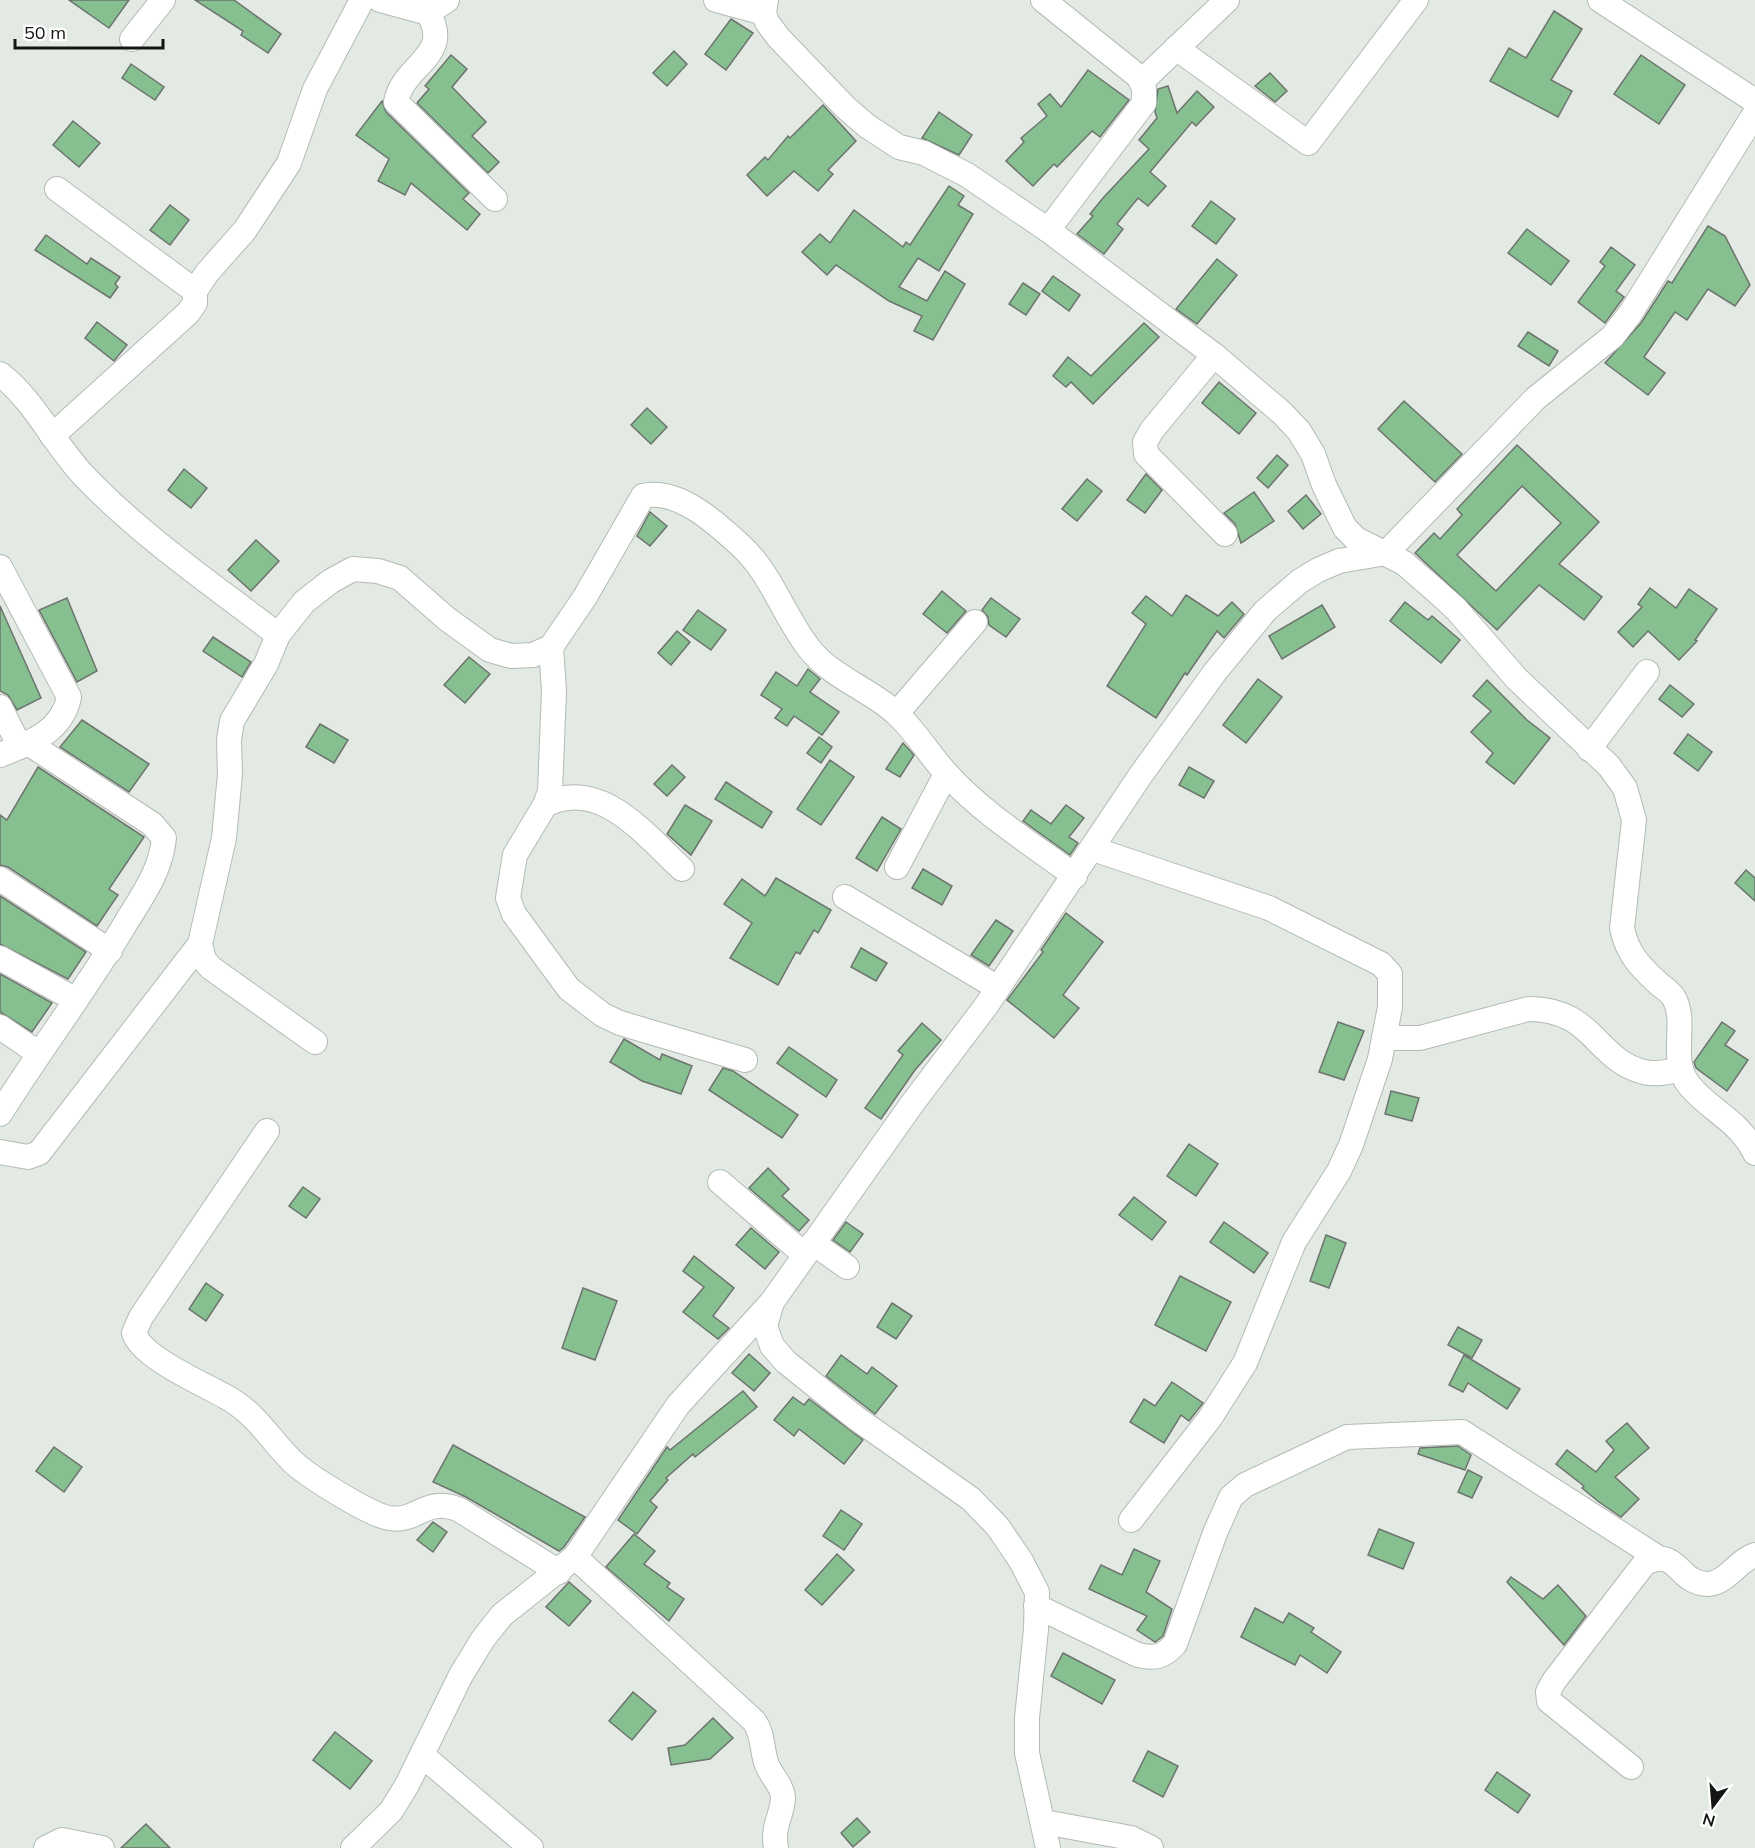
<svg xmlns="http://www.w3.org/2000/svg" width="1755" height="1848" font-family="Mulish,sans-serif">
	<rect width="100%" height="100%" fill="#e3eae4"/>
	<!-- building -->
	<g fill="#86c090" stroke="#6d736d" stroke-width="1.5" fill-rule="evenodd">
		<path d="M69,0H129L109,28Z"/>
		<path d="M195,0H234L281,34L268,53L241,35L243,31Z"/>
		<path d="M1554,11L1582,29L1551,80L1572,91L1558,117L1490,81L1509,48L1526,58Z"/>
		<path d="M731,19L753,33L726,70L705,54Z"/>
		<path d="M674,51L687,64L667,86L653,73Z"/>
		<path d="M451,55L467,69L452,87L486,122L472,136L499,162L488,173L417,103L429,89L425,86Z"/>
		<path d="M1641,55L1685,85L1659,124L1614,94Z"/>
		<path d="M131,64L164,87L155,100L122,78Z"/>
		<path d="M1088,70L1129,100L1100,137L1092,131L1057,167L1054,164L1033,186L1006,161L1024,142L1021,138L1047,116L1038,104L1050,94L1061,107Z"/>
		<path d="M1270,73L1287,91L1275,102L1255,86Z"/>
		<path d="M1168,86L1177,113L1197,91L1214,107L1196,126L1192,122L1150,172L1166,186L1148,206L1138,198L1117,224L1123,229L1104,254L1077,234L1093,216L1090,214L1103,198L1149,149L1139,140L1157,118L1155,112L1158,89Z"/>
		<path d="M382,101L386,112L469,193L463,199L480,214L467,230L411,183L405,195L378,181L389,159L356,135Z"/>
		<path d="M823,105L856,141L828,170L833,174L818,191L794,171L767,196L747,175L765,157L768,160L788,136L790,138Z"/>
		<path d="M939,112L972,135L959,155L922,138Z"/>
		<path d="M73,121L100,143L79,167L53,145Z"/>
		<path d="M949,186L964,196L958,205L973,214L939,271L918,258L899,287L927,301L945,271L965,284L933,340L914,331L922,316L889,301L836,265L827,275L802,252L820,234L830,243L854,210L903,247L906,242L910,245Z"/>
		<path d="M1211,201L1235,219L1216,244L1192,226Z"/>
		<path d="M170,205L189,220L170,245L150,230Z"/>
		<path d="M1708,226L1725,236L1750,285L1735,306L1708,289L1687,320L1675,312L1644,357L1665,373L1648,395L1605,363L1641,323L1668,281L1672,283Z"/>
		<path d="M1527,229L1569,261L1551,285L1508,253Z"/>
		<path d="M46,235L87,264L91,258L120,277L115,284L118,287L110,298L35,250Z"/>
		<path d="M1611,247L1635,265L1616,291L1624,297L1605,323L1578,302L1605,266L1600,262Z"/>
		<path d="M1217,259L1237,275L1197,324L1176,309Z"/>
		<path d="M1053,276L1080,295L1069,311L1042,291Z"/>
		<path d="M1023,283L1040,294L1026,315L1009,304Z"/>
		<path d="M97,322L127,345L114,361L85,338Z"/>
		<path d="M1144,323L1159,337L1093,404L1071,382L1066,387L1053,376L1068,357L1091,376Z"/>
		<path d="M1528,332L1558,351L1549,366L1518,346Z"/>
		<path d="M1219,382L1256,413L1239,434L1202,403Z"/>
		<path d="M1404,401L1462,454L1435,482L1378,429Z"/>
		<path d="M647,408L667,427L651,444L631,425Z"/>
		<path d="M1517,445L1599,522L1559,564L1602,597L1584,620L1539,585L1497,630L1415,553L1434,533L1440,539L1462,515L1457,509ZM1522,486L1561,523L1496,591L1457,555Z"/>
		<path d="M1277,455L1288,465L1268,488L1257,478Z"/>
		<path d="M184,469L207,488L191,508L168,490Z"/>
		<path d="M1146,474L1162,490L1145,513L1127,500Z"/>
		<path d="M1087,479L1102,491L1077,521L1062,509Z"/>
		<path d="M1254,492L1274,521L1241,543L1235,524L1224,513Z"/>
		<path d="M1306,495L1321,514L1303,529L1288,511Z"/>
		<path d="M650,512L667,526L650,546L637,536Z"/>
		<path d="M256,540L279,561L251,591L228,570Z"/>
		<path d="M1650,588L1676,608L1689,589L1717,609L1695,640L1697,641L1679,660L1648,631L1633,647L1618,632L1642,607L1638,604Z"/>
		<path d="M942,591L966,611L947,633L923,614Z"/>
		<path d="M1186,595L1218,616L1232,602L1244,614L1224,638L1217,631L1187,675L1185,673L1156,718L1107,686L1146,624L1132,613L1146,596L1172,616Z"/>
		<path d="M67,598L97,671L77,682L39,610Z"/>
		<path d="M991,598L1020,619L1006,637L989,625L988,617L982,610Z"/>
		<path d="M1405,602L1428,620L1432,616L1460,640L1441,663L1390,621Z"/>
		<path d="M1322,605L1335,627L1282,659L1269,636Z"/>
		<path d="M0,606L41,698L17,710L8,695L0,691Z"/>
		<path d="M698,610L726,630L711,650L683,630Z"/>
		<path d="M677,631L690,642L671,665L658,653Z"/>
		<path d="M213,637L251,662L242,677L203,651Z"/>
		<path d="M469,657L490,674L465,703L444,685Z"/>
		<path d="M808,669L820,679L810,692L839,712L822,735L794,716L787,726L775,718L782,709L761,695L776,672L797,686Z"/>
		<path d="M1258,679L1282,697L1246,743L1223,725Z"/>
		<path d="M1487,680L1527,720L1550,738L1514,784L1486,762L1493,753L1471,732L1491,711L1473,696Z"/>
		<path d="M1670,685L1694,704L1682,717L1659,699Z"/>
		<path d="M82,720L149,764L129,792L60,747Z"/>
		<path d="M320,724L348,740L334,763L306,747Z"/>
		<path d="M1688,734L1712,752L1698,771L1674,753Z"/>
		<path d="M819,737L832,747L821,763L807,753Z"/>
		<path d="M903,743L914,755L900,777L886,769Z"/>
		<path d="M830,760L854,777L821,825L797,809Z"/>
		<path d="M672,765L685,777L667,796L654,784Z"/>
		<path d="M38,767L144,837L109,889L118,895L97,926L8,867L0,865V815L7,820Z"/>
		<path d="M1189,767L1214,781L1204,798L1179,785Z"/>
		<path d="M726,782L772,812L762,828L715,799Z"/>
		<path d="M685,805L712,821L691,855L667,834Z"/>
		<path d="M1066,805L1084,818L1069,837L1078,843L1070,855L1023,821L1031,810L1051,824Z"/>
		<path d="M882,817L901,829L877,871L856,858Z"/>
		<path d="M923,869L952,886L942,905L912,888Z"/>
		<path d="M1746,870L1755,878V901L1735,883Z"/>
		<path d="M776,878L831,910L818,933L814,930L800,954L796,952L778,985L730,958L752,923L724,904L742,879L765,896Z"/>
		<path d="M0,896L86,952L68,979L0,944Z"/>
		<path d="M1066,913L1103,942L1063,995L1079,1008L1054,1038L1007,1000L1043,952L1041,950Z"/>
		<path d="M996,920L1013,931L989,966L971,955Z"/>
		<path d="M861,948L887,963L876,981L851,967Z"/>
		<path d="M0,974L52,1003L32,1032L0,1012Z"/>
		<path d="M1338,1022L1364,1031L1344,1080L1319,1072Z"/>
		<path d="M1722,1022L1735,1031L1725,1045L1748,1060L1727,1091L1696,1068L1694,1062Z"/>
		<path d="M922,1023L941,1040L915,1070L881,1119L865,1108L903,1055L898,1051Z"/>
		<path d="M624,1039L660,1060L662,1054L692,1066L681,1094L642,1081L610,1062Z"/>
		<path d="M789,1047L837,1080L826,1097L777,1063Z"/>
		<path d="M723,1068L733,1071L798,1115L782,1138L709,1090Z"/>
		<path d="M1391,1091L1419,1098L1412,1121L1385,1114Z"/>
		<path d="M1189,1144L1218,1164L1196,1196L1167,1176Z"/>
		<path d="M768,1168L789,1189L782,1196L809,1220L799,1231L749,1188Z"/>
		<path d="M303,1187L320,1199L306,1218L289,1206Z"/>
		<path d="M1134,1197L1166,1222L1152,1240L1119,1215Z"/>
		<path d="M846,1222L863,1234L850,1252L833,1240Z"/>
		<path d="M1224,1222L1268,1253L1254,1273L1210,1242Z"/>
		<path d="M751,1228L779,1252L765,1269L736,1245Z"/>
		<path d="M1326,1235L1346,1243L1329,1288L1310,1281Z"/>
		<path d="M694,1256L734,1288L713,1316L729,1328L718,1339L683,1312L704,1287L683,1271Z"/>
		<path d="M1180,1276L1231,1302L1206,1351L1155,1325Z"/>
		<path d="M206,1283L223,1295L206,1321L189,1309Z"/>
		<path d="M583,1288L617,1301L595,1360L562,1348Z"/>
		<path d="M892,1303L912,1316L896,1339L877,1327Z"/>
		<path d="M1458,1327L1482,1340L1472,1358L1448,1345Z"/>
		<path d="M749,1354L770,1373L754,1391L732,1373Z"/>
		<path d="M841,1355L867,1374L872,1367L897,1386L875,1414L826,1376Z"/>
		<path d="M1464,1355L1520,1389L1507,1409L1468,1383L1463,1392L1449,1385Z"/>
		<path d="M1172,1382L1203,1403L1189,1421L1181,1415L1164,1443L1130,1422L1144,1399L1155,1406Z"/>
		<path d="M743,1391L757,1407L695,1457L693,1454L666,1478L668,1480L650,1501L657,1507L637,1534L618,1520L667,1447L670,1450Z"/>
		<path d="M793,1397L804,1405L809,1399L863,1440L844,1464L799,1429L794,1436L774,1420Z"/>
		<path d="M1627,1423L1649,1448L1615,1477L1639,1499L1621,1517L1599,1502L1582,1488L1584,1486L1556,1464L1567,1450L1596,1472L1614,1450L1606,1441Z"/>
		<path d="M453,1445L585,1517L564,1547L559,1551L466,1497L433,1482Z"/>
		<path d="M1458,1446L1471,1455L1465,1470L1418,1454L1420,1448Z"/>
		<path d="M54,1447L82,1467L64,1492L36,1471Z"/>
		<path d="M1468,1470L1482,1477L1472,1498L1458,1492Z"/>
		<path d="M841,1510L862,1524L844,1550L823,1536Z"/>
		<path d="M433,1522L447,1532L433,1552L417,1540Z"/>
		<path d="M1379,1529L1414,1543L1403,1569L1368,1555Z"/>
		<path d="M634,1534L655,1551L644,1564L670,1583L667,1587L684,1599L669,1621L606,1567Z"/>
		<path d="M1134,1549L1160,1561L1146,1592L1172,1609L1163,1636L1155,1642L1137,1630L1147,1616L1089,1589L1101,1565L1122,1575Z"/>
		<path d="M837,1554L854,1570L822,1605L805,1590Z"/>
		<path d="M1511,1577L1543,1599L1558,1585L1586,1616L1564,1645L1507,1582Z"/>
		<path d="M569,1582L591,1601L569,1626L546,1607Z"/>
		<path d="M1255,1608L1283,1623L1289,1613L1314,1628L1311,1632L1341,1652L1327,1673L1300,1655L1295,1665L1241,1637Z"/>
		<path d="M1063,1653L1115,1680L1102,1704L1051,1676Z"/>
		<path d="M633,1692L656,1711L632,1740L609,1721Z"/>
		<path d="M713,1718L733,1738L710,1759L671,1765L668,1748L685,1745Z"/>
		<path d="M335,1732L372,1761L350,1789L313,1760Z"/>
		<path d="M1148,1751L1178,1766L1163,1797L1133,1781Z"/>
		<path d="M1497,1772L1530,1795L1518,1813L1485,1790Z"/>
		<path d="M857,1818L870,1832L853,1847L841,1833Z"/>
		<path d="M146,1824L170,1848H121Z"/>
	</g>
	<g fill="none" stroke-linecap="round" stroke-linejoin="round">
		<!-- minor casing -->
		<g stroke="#b3bbb4" stroke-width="26">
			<g id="minor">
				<path d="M380,0L428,13L447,0"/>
				<path d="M716,0L764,13"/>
				<path d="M766,0L764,13L767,22L778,37L845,107L867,126L899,147L924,153L967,175L1048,230L1214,355L1282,413L1299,431L1313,454L1324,485L1345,528L1356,539L1404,563L1435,590L1456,609L1517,679L1609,766L1625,788L1634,820L1622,928C1627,953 1640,967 1659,984C1665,989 1672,993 1675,1000C1687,1026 1669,1060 1689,1085C1710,1111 1739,1120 1755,1153"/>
				<path d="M1043,0L1139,77L1144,88V103L1048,230"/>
				<path d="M1600,0L1755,101"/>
				<path d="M428,13C454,56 403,64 396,102L495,199"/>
				<path d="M132,39L163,0"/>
				<path d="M1176,48L1308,143L1416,0"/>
				<path d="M1141,82L1227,0"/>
				<path d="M57,189L195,291"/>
				<path d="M1214,355L1152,430L1145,442L1146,454L1225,534"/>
				<path d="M0,374C37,403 55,447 87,479C144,538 213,585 278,635"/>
				<path d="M52,436L188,313L195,303V291L207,273L245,230L289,163L315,89L362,0"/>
				<path d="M0,567L69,697C62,732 30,743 0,755"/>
				<path d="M551,647L554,691L550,791L545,805L515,855L508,898L514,914L569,989L603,1015L620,1023L745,1060"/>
				<path d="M0,707L20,747"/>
				<path d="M897,713L975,622"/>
				<path d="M1589,749L1647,672"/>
				<path d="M545,805C600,776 645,835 682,869"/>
				<path d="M1093,849L1269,908L1381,964L1390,974V1007L1380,1059L1351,1145L1339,1171L1294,1242L1245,1363L1210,1418L1131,1520"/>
				<path d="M897,867L946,774"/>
				<path d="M0,879L110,951"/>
				<path d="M845,897L998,988"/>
				<path d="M0,958L76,1000"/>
				<path d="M0,1027L38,1053"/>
				<path d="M1384,1038H1420L1528,1009C1595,1009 1595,1060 1644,1072C1656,1075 1669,1072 1681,1069"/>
				<path d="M315,1042L211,968L204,960L200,944L224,838L230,774L229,740L232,721L266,664L278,635L304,602L331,581L353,569L378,571L400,578L447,619L490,650L511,656L533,655L551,647L585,597L643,496C678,488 715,522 740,545C771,573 783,614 808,647C831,678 871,689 898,715C917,733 930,756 947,774C983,814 1032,844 1075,876"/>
				<path d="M0,1114C41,1048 88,987 127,921C143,895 161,870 164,838L152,824L28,743"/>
				<path d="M267,1131L141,1317L134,1333C142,1359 209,1386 233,1401C258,1417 271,1440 291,1460C304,1474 370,1515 389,1518C418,1523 423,1497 458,1509L559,1572"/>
				<path d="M0,1152L28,1157L39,1153L200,944"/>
				<path d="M720,1182L805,1255"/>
				<path d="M813,1243L847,1267"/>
				<path d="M575,1557L754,1721C764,1735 761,1749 767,1765C771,1775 783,1787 783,1798C782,1817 772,1825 776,1848"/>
				<path d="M1036,1606L1138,1655C1156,1659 1163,1657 1175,1644L1215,1533L1231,1497L1245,1485L1347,1437L1462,1432L1657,1557"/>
				<path d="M423,1756L531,1848"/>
				<path d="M1631,1767L1549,1701L1548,1692L1554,1681L1644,1564C1678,1545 1677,1584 1708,1584C1727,1583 1738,1560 1755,1555"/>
				<path d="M1044,1822L1131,1838L1151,1848"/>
				<path d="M46,1848L62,1840L102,1848"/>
				<path d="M353,1848L391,1811L407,1785L461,1675L483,1639L502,1615L575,1557L678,1405L770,1304"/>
				<path d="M1048,1848L1027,1753V1718L1036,1629L1037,1592L1021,1561L998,1527L971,1499L856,1418L786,1362L772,1346L765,1326L772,1302L912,1104L986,1006L1140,776L1215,672L1265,611L1300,581L1318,570L1339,561L1386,553L1536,398L1612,337L1630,314L1755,113"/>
			</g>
		</g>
		<!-- minor -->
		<use href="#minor" stroke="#fff" stroke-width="24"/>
	</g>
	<!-- north arrow -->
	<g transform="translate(1713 1806) rotate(196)" stroke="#ffffff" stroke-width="4.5" paint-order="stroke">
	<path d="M0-4.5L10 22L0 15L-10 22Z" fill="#141614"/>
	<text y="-9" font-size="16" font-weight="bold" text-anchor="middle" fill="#141614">N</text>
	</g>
	<!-- scale -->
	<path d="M15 39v9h148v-9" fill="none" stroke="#141614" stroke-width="3"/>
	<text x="24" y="39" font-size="18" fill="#141614" stroke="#ffffff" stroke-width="4.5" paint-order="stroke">50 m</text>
</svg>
